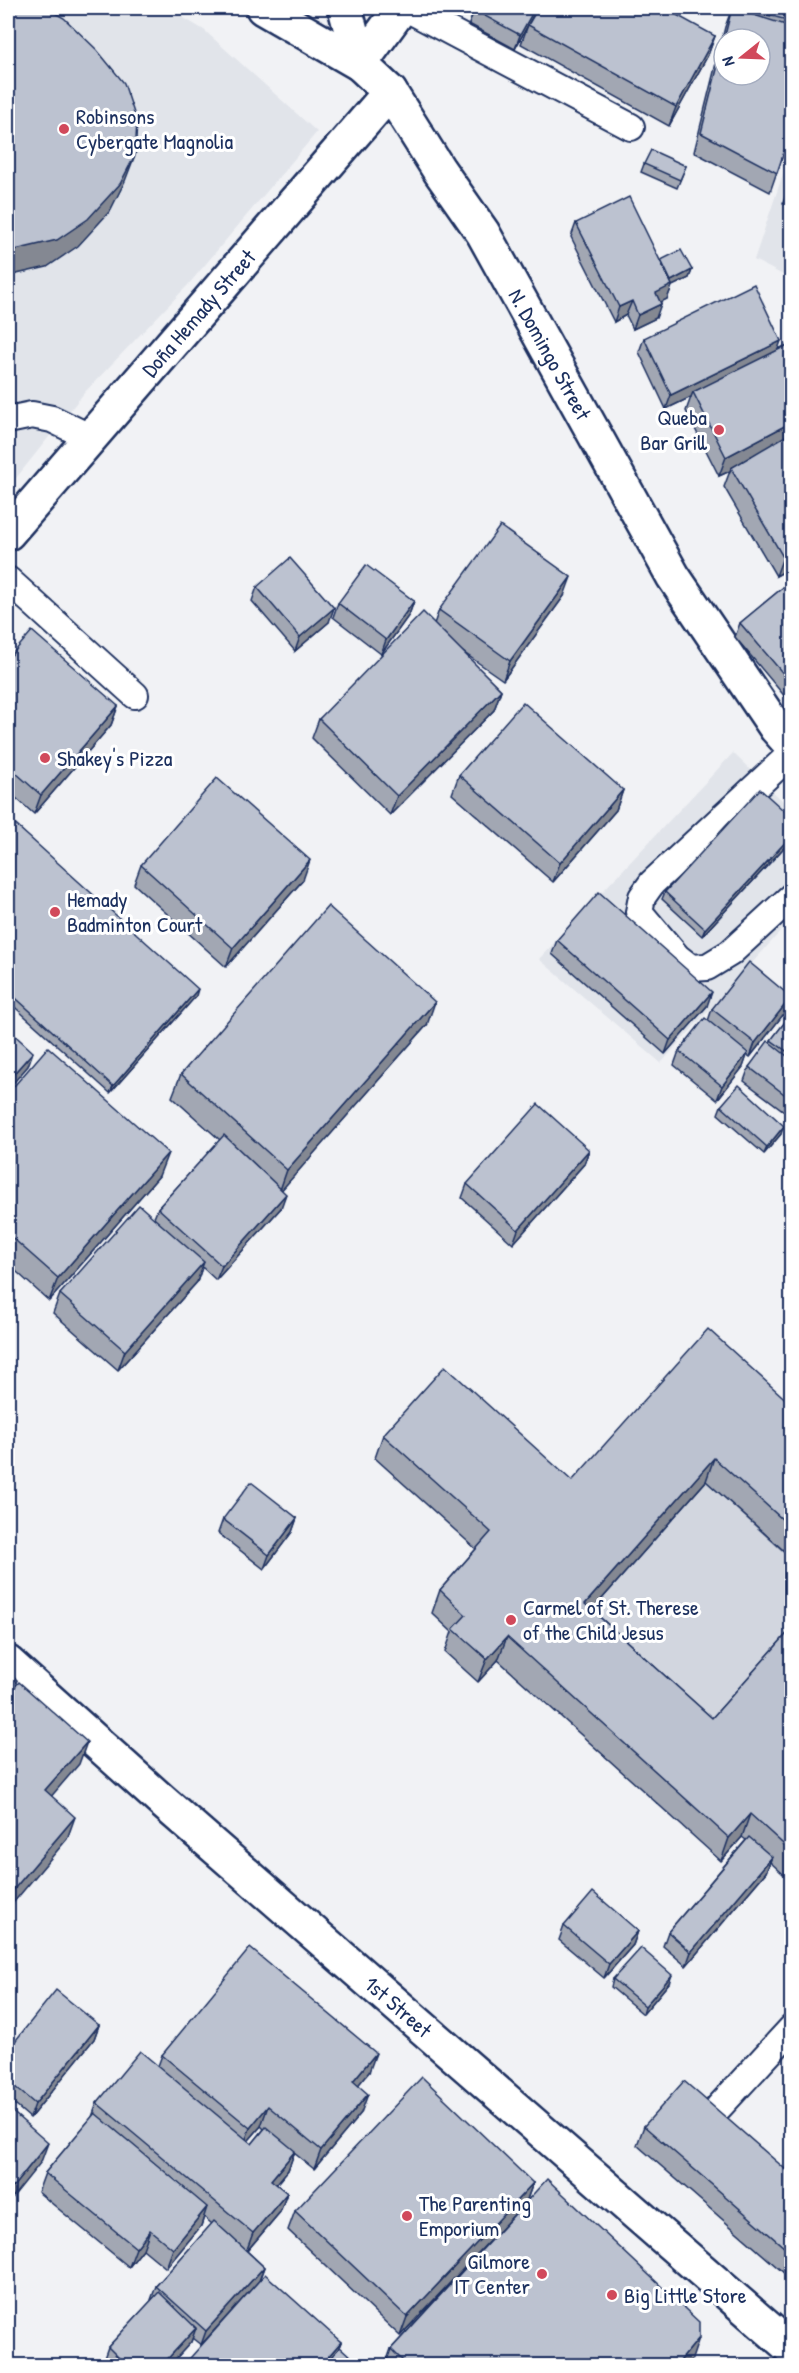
<svg xmlns="http://www.w3.org/2000/svg" width="799" height="2373" font-family="'Patrick Hand',sans-serif">
	<rect width="100%" height="100%" fill="#f1f2f5"/>
	<filter id="ink" filterUnits="userSpaceOnUse"><feTurbulence type="fractalNoise" baseFrequency=".0167" numOctaves="2"/><feDisplacementMap in="SourceGraphic" scale="12" xChannelSelector="R" yChannelSelector="G"/><feConvolveMatrix kernelMatrix="1 2 1 2 8 2 1 2 1" color-interpolation-filters="sRGB"/></filter>
	<g filter="url(#ink)">
		<!-- built -->
		<g fill="#e1e4ea">
			<path d="M8,8H167L204,30L317,132L188,285L84,393L8,488Z"/>
			<path d="M791,150V279L754,260Z"/>
			<path d="M733,753L791,809V920L661,1063L539,959Z"/>
		</g>
		<!-- green -->
		<path fill="#d2d6df" stroke="#76829e" stroke-width="1.5" d="M706,1481L791,1558V1642L704,1740L577,1627Z"/>
		<g fill="none" stroke-linecap="round" stroke-linejoin="round">
			<!-- lane casing -->
			<g stroke="#1b2f5e" stroke-width="30">
				<g id="lane">
					<path d="M406,8L631,127"/>
					<path d="M8,420L32,415L52,419L91,438"/>
					<path d="M8,580L135,695"/>
					<path d="M792,753L652,883L642,897L639,912L677,957L691,968L707,967L730,953L792,896"/>
					<path d="M719,2107L792,2028"/>
				</g>
			</g>
			<!-- street casing -->
			<g stroke="#1b2f5e" stroke-width="38">
				<g id="street">
					<path d="M345,8L360,64"/>
					<path d="M360,64L401,8"/>
				</g>
			</g>
			<!-- secondary casing -->
			<g stroke="#1b2f5e" stroke-width="38">
				<g id="secondary">
					<path d="M263,8L360,64L390,92"/>
					<path id="s1" d="M8,1663L162,1801L792,2349"/>
				</g>
			</g>
			<!-- primary casing -->
			<g stroke="#1b2f5e" stroke-width="38">
				<g id="primary">
					<path id="s2" d="M8,533L390,92L439,170L483,233L673,576L776,728L792,746"/>
				</g>
			</g>
			<!-- lane -->
			<use href="#lane" stroke="#fff" stroke-width="26"/>
			<!-- street -->
			<use href="#street" stroke="#fff" stroke-width="33"/>
			<!-- secondary -->
			<use href="#secondary" stroke="#fff" stroke-width="33"/>
			<!-- primary -->
			<use href="#primary" stroke="#fff" stroke-width="33"/>
		</g>
		<!-- wall -->
		<g fill="#a2a7b3" stroke="#1b2f5e" stroke-width="1.5" fill-rule="evenodd">
			<path d="M475,8H537L515,49L469,24Z"/>
			<path d="M732,8L737,9V8H792V128L770,192L694,152L725,27Z"/>
			<path d="M528,25L715,36L708,55L669,126L521,44Z"/>
			<path d="M644,164L686,166L677,188L641,172Z"/>
			<path d="M792,184V209L783,203L788,189Z"/>
			<path d="M576,223L660,261L692,270L689,278L672,286L667,299L660,302L656,318L633,329L626,315L614,322L571,237Z"/>
			<path d="M644,338L778,349L792,343V567L776,576L724,487L730,471L719,476L686,411L691,397L666,409L639,352Z"/>
			<path d="M792,580V696L787,699L735,637L740,623Z"/>
			<path d="M257,587L329,622L295,651L252,601Z"/>
			<path d="M564,596L503,680L460,650L501,690L494,710L390,815L312,738L319,719L434,624L439,610Z"/>
			<path d="M414,601L409,615L381,654L333,617L338,603Z"/>
			<path d="M8,659L118,706L111,725L34,814L8,791Z"/>
			<path d="M459,775L623,790L616,810L553,882L452,794Z"/>
			<path d="M8,818L196,996L110,1093L8,1001Z"/>
			<path d="M792,818V839L702,936L662,899L665,892Z"/>
			<path d="M141,865L303,880L226,967L134,884Z"/>
			<path d="M557,940L707,1006L665,1054L552,954Z"/>
			<path d="M712,1009L786,1011L750,1057L747,1055L743,1067L717,1100L674,1065L679,1051L708,1021Z"/>
			<path d="M792,1013V1117L744,1081L749,1067L770,1043L771,1040Z"/>
			<path d="M427,1025L282,1189L281,1208L216,1280L202,1267L197,1282L118,1370L53,1313L60,1294L154,1218L158,1208L220,1140L172,1097L181,1074Z"/>
			<path d="M8,1093L159,1176L49,1301L8,1264Z"/>
			<path d="M721,1106L781,1134L764,1154L718,1114Z"/>
			<path d="M589,1150L584,1164L513,1244L462,1198L467,1184Z"/>
			<path d="M792,1405V1558L706,1481L592,1610L712,1718L792,1628V1882L770,1862L766,1872L686,1966L663,1946L668,1932L746,1840L742,1837L721,1861L498,1660L478,1682L445,1652L452,1632L432,1613L440,1590L476,1549L375,1458L383,1435L572,1481Z"/>
			<path d="M297,1518L292,1532L264,1569L218,1533L223,1519Z"/>
			<path d="M564,1926L638,1931L633,1945L604,1978L559,1940Z"/>
			<path d="M613,1979L669,1983L643,2014L611,1987Z"/>
			<path d="M99,2025L94,2039L30,2118L8,2099V2101V2050Z"/>
			<path d="M162,2055L369,2072L358,2085L361,2113L314,2169L294,2153L288,2170L276,2184L287,2193L280,2212L247,2251L264,2267L259,2280L341,2342L338,2349L361,2366L201,2345L192,2338L191,2342L169,2366H107L103,2361L108,2347L151,2301V2300L156,2286L212,2224L204,2217L201,2226L166,2268L143,2249L129,2267L38,2192L45,2173L92,2117L97,2103L158,2066ZM261,2126L264,2129L252,2144L248,2141Z"/>
			<path d="M644,2126L792,2175V2280L637,2145Z"/>
			<path d="M533,2183L526,2202L689,2366H385L391,2349L522,2206L400,2336L288,2230L295,2211Z"/>
		</g>
		<!-- shaded-wall -->
		<g fill="#848892" stroke="#1b2f5e" stroke-width="1.5">
			<path d="M535,8H537L515,49L520,35Z"/>
			<path d="M715,36L708,55L669,126L676,107Z"/>
			<path d="M135,155L125,181L110,211L78,246L47,267L8,276V254Z"/>
			<path d="M692,270L689,278L672,286L667,299L651,307L656,293L671,281Z"/>
			<path d="M632,301L626,315L614,322L619,307Z"/>
			<path d="M661,304L656,318L633,329L638,315Z"/>
			<path d="M781,341L776,355L693,392L691,397L666,409L671,395Z"/>
			<path d="M792,422V437L731,468L730,471L719,476L726,457Z"/>
			<path d="M792,552V567L776,576L783,557Z"/>
			<path d="M571,577L564,596L503,680L510,661Z"/>
			<path d="M414,601L409,615L381,654L386,640Z"/>
			<path d="M334,608L329,622L295,651L300,637Z"/>
			<path d="M792,688V696L787,699Z"/>
			<path d="M501,690L494,710L390,815L397,796Z"/>
			<path d="M118,706L111,725L34,814L41,795Z"/>
			<path d="M623,790L616,810L553,882L560,863Z"/>
			<path d="M792,835V839L702,936L705,929Z"/>
			<path d="M310,860L303,880L226,967L233,948Z"/>
			<path d="M198,989L196,996L110,1093L113,1086Z"/>
			<path d="M712,992L707,1006L665,1054L670,1040Z"/>
			<path d="M791,997L786,1011L750,1057L755,1043Z"/>
			<path d="M435,1002L427,1025L279,1193L287,1170Z"/>
			<path d="M33,1052L28,1066L8,1089V1080Z"/>
			<path d="M748,1053L743,1067L717,1100L722,1086Z"/>
			<path d="M784,1126L781,1134L764,1154L767,1147Z"/>
			<path d="M589,1150L584,1164L513,1244L518,1230Z"/>
			<path d="M168,1153L159,1176L49,1301L58,1278Z"/>
			<path d="M286,1194L281,1208L216,1280L222,1266Z"/>
			<path d="M204,1262L197,1282L118,1370L125,1351Z"/>
			<path d="M714,1458L706,1481L577,1627L585,1604Z"/>
			<path d="M297,1518L292,1532L264,1569L269,1555Z"/>
			<path d="M507,1637L498,1660L478,1682L487,1659Z"/>
			<path d="M17,1680L9,1702L8,1704V1691Z"/>
			<path d="M87,1742L79,1764L37,1813L45,1790Z"/>
			<path d="M750,1814L742,1837L721,1861L729,1838Z"/>
			<path d="M75,1817L67,1839L8,1909V1896Z"/>
			<path d="M772,1857L766,1872L686,1966L691,1952Z"/>
			<path d="M638,1931L633,1945L604,1978L609,1964Z"/>
			<path d="M672,1975L669,1983L643,2014L645,2006Z"/>
			<path d="M99,2025L94,2039L30,2118L35,2104Z"/>
			<path d="M376,2053L369,2072L346,2100L353,2081Z"/>
			<path d="M368,2094L361,2113L314,2169L321,2150Z"/>
			<path d="M268,2106L261,2126L243,2147L250,2128Z"/>
			<path d="M48,2143L41,2162L8,2203V2193Z"/>
			<path d="M295,2151L288,2170L264,2199L271,2180Z"/>
			<path d="M533,2183L526,2202L400,2336L407,2317Z"/>
			<path d="M287,2193L280,2212L246,2252L253,2233Z"/>
			<path d="M207,2207L201,2226L166,2268L173,2249Z"/>
			<path d="M150,2230L143,2249L129,2267L136,2248Z"/>
			<path d="M264,2267L259,2281L201,2345L206,2331Z"/>
			<path d="M196,2328L191,2342L169,2366H161Z"/>
			<path d="M699,2338L690,2365L676,2366Z"/>
			<path d="M341,2342L334,2361L330,2366H320Z"/>
		</g>
		<!-- building -->
		<g fill="#bcc2d0" stroke="#1b2f5e" stroke-width="1.5">
			<path d="M8,8H46L64,18L97,50L124,83L137,122L135,155L120,184L88,219L57,240L11,251L8,254Z"/>
			<path d="M475,8H535L520,35L474,10Z"/>
			<path d="M538,8H664L715,36L676,107L528,25Z"/>
			<path d="M732,8L792,27V128L777,173L701,133L724,41V75H760V39H724Z"/>
			<path d="M739,8H792V21Z"/>
			<path d="M651,150L686,166L680,180L644,164Z"/>
			<path d="M792,184V191L788,189Z"/>
			<path d="M629,197L672,285L656,293L661,304L638,315L632,301L619,307L576,223Z"/>
			<path d="M681,250L692,270L671,281L661,260Z"/>
			<path d="M754,284L781,341L671,395L644,338Z"/>
			<path d="M792,343V422L726,457L693,392Z"/>
			<path d="M792,432V552L783,557L731,468Z"/>
			<path d="M500,526L571,577L510,661L439,610Z"/>
			<path d="M290,558L334,608L300,637L257,587Z"/>
			<path d="M366,565L414,601L386,640L338,603Z"/>
			<path d="M792,580V684L740,623Z"/>
			<path d="M423,612L501,690L397,796L319,719Z"/>
			<path d="M32,631L118,706L41,795L8,766V659Z"/>
			<path d="M523,702L623,790L560,863L459,775Z"/>
			<path d="M217,778L310,860L233,948L141,865Z"/>
			<path d="M760,789L792,818V835L705,929L665,892Z"/>
			<path d="M8,818L198,989L113,1086L8,991Z"/>
			<path d="M599,892L712,992L670,1040L557,940Z"/>
			<path d="M328,906L435,1002L287,1170L181,1074Z"/>
			<path d="M749,962L791,997L755,1043L712,1009Z"/>
			<path d="M792,1013V1055L771,1040Z"/>
			<path d="M705,1018L748,1053L722,1086L679,1051Z"/>
			<path d="M8,1029L33,1052L8,1080Z"/>
			<path d="M768,1041L792,1060V1100L749,1067Z"/>
			<path d="M48,1047L168,1153L58,1278L8,1234V1093Z"/>
			<path d="M739,1085L784,1126L767,1147L721,1106Z"/>
			<path d="M538,1104L589,1150L518,1230L467,1184Z"/>
			<path d="M224,1135L286,1194L222,1266L158,1208Z"/>
			<path d="M139,1205L204,1262L125,1351L60,1294Z"/>
			<path d="M708,1329L792,1405V1528L714,1458L585,1604L712,1718L792,1628V1852L750,1814L729,1838L507,1637L487,1659L453,1629L466,1615L440,1590L491,1532L383,1435L445,1366L572,1481Z"/>
			<path d="M251,1482L297,1518L269,1555L223,1519Z"/>
			<path d="M8,1671L17,1680L8,1691Z"/>
			<path d="M19,1682L87,1742L45,1790L75,1817L8,1896V1695Z"/>
			<path d="M749,1837L772,1857L691,1952L668,1932Z"/>
			<path d="M593,1892L638,1931L609,1964L564,1926Z"/>
			<path d="M250,1948L376,2053L353,2081L368,2094L321,2150L268,2106L250,2128L162,2055Z"/>
			<path d="M641,1948L672,1975L645,2006L613,1979Z"/>
			<path d="M56,1990L99,2025L35,2104L8,2081V2050Z"/>
			<path d="M140,2051L252,2144L266,2127L295,2151L271,2180L287,2193L253,2233L97,2103Z"/>
			<path d="M422,2077L533,2183L407,2317L295,2211Z"/>
			<path d="M684,2081L792,2175V2254L644,2126Z"/>
			<path d="M8,2108L48,2143L8,2193Z"/>
			<path d="M95,2113L207,2207L173,2249L150,2230L136,2248L45,2173Z"/>
			<path d="M547,2179L699,2322V2338L676,2366H408L391,2349Z"/>
			<path d="M214,2221L264,2267L206,2331L156,2286Z"/>
			<path d="M265,2274L341,2342L320,2366H183Z"/>
			<path d="M159,2292L196,2328L161,2366H127L108,2347Z"/>
			<path d="M340,2347L361,2366H323Z"/>
		</g>
	</g>
	<!-- markers -->
	<g fill="#d1495b" stroke="#fff" stroke-width="2">
		<circle cx="64" cy="129" r="6"/>
		<circle cx="719" cy="430" r="6"/>
		<circle cx="45" cy="758" r="6"/>
		<circle cx="55" cy="912" r="6"/>
		<circle cx="511" cy="1620" r="6"/>
		<circle cx="407" cy="2216" r="6"/>
		<circle cx="542" cy="2274" r="6"/>
		<circle cx="612" cy="2295" r="6"/>
	</g>
	<g text-anchor="middle" dominant-baseline="central" stroke-width="6" stroke-linejoin="round" paint-order="stroke">
		<!-- poi labels -->
		<g font-size="22" fill="#1b2f5e" stroke="#fff" text-anchor="start">
			<text x="76" y="116">Robinsons<tspan x="76" dy="25">Cybergate Magnolia</tspan></text>
			<text x="707" y="417" text-anchor="end">Queba<tspan x="707" dy="25">Bar Grill</tspan></text>
			<text x="57" y="758">Shakey's Pizza</text>
			<text x="67" y="899">Hemady<tspan x="67" dy="25">Badminton Court</tspan></text>
			<text x="523" y="1607">Carmel of St. Therese<tspan x="523" dy="25">of the Child Jesus</tspan></text>
			<text x="419" y="2203">The Parenting<tspan x="419" dy="25">Emporium</tspan></text>
			<text x="530" y="2261" text-anchor="end">Gilmore<tspan x="530" dy="25">IT Center</tspan></text>
			<text x="624" y="2295">Big Little Store</text>
		</g>
		<!-- street labels -->
		<g font-size="22" fill="#1b2f5e" stroke="#fff">
			<text stroke="none"><textPath href="#s2" startOffset="291">Doña Hemady Street</textPath></text>
			<text stroke="none"><textPath href="#s2" startOffset="891">N. Domingo Street</textPath></text>
			<text stroke="none"><textPath href="#s1" startOffset="520">1st Street</textPath></text>
		</g>
	</g>
	<!-- margin -->
	<rect width="799" height="2373" fill="none" stroke="#fff" stroke-width="30"/>
	<rect x="15" y="15" width="769" height="2343" fill="none" stroke="#1b2f5e" stroke-width="2" filter="url(#ink)"/>
	<!-- north arrow -->
	<g transform="translate(742 57) rotate(252)"><circle r="28" fill="#ffffff" stroke="#a4acbf" stroke-width="1.5"/>
	<path d="M0-4.5L10 22L0 15L-10 22Z" fill="#d1495b"/>
	<text y="-9" font-size="16" font-weight="bold" text-anchor="middle" fill="#1b2f5e">N</text>
	</g>
</svg>
